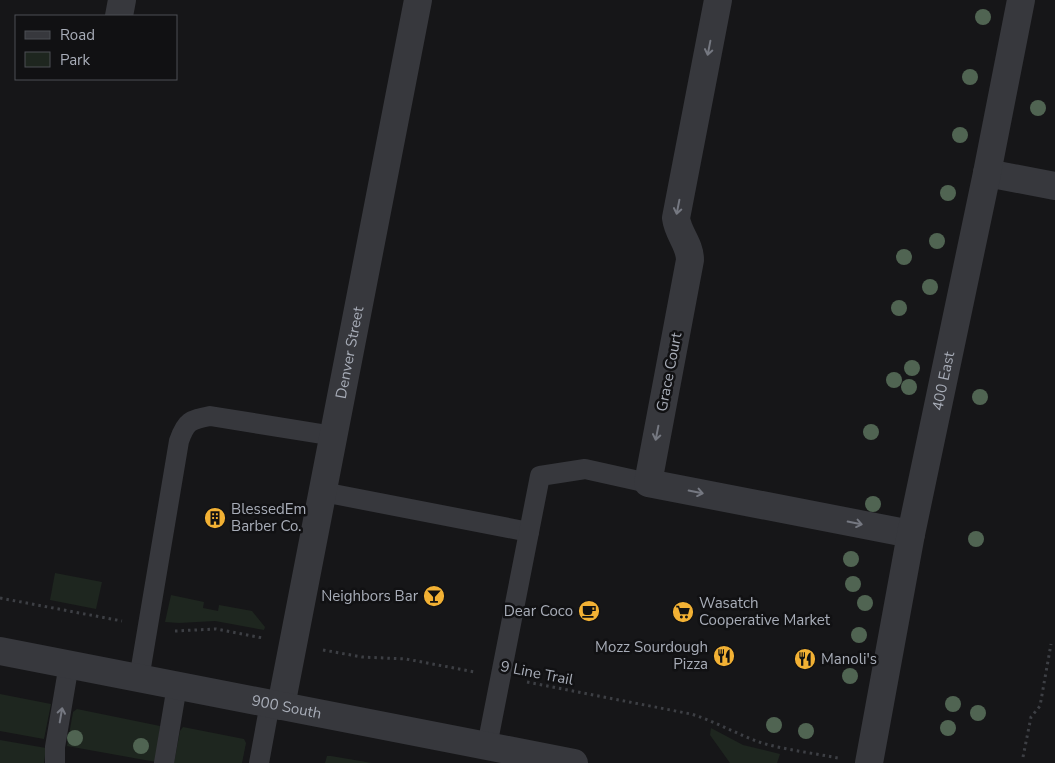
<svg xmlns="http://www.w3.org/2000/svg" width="1055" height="763" font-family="'Nunito Sans',sans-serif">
	<rect width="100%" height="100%" fill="#161618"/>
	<!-- green -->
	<g fill="#1e261f">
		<path d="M55,573L102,582L96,609L50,600Z"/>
		<path d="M171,595L204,602L203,608L218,611L219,605L252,611L265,627L264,630L215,621L179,623L165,622Z"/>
		<path d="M0,694L51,704L44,739L0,731Z"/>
		<path d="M77,709L160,726L156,762L67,746L73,712Z"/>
		<path d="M183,727L244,739L246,743L242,763H174L180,731Z"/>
		<path d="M711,728L743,745L780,754L777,763H730L710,735Z"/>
		<path d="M0,740L46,748L44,763H0Z"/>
		<path d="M327,756H331L372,763H325Z"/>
	</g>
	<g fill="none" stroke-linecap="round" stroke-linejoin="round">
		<!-- path -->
		<g stroke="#3d3f44" stroke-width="3" stroke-dasharray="2.5 4" stroke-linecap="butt">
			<path d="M0,598L122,621"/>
			<path d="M175,631L216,629L263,638"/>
			<path d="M323,650L362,657L406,659L475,672"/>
			<path d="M527,682L691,714C715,721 738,735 762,743C786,750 813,753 838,758"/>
			<path d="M1023,757L1031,717L1040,706L1051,644"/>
		</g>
		<!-- service -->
		<g stroke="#37383d" stroke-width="20">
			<path d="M323,492L529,532"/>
			<path d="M139,679L179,441C186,421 190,420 210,416L334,436"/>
			<path d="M487,746L540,476L585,469L648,483"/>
			<path d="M55,763V747L69,664"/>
			<path d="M164,763L177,686"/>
			<path d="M259,763L270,703"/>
		</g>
		<!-- minor -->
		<g stroke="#37383d" stroke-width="28">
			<path d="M718,0L676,218C678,234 690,244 690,260L648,483L911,534"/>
			<path d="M119,16L122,0"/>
			<path d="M987,173L1055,186"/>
			<path id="s1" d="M281,706L418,0"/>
			<path id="s2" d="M869,763L911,534L987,173L1021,0"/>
		</g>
		<!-- tertiary -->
		<path stroke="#37383d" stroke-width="28" id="s3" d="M0,651L574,763"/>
	</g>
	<!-- trees -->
	<g fill="#506452">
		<circle cx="983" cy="17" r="8"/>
		<circle cx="970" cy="77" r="8"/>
		<circle cx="1038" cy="108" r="8"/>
		<circle cx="960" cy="135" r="8"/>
		<circle cx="948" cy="193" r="8"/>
		<circle cx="937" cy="241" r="8"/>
		<circle cx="904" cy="257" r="8"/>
		<circle cx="930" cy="287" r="8"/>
		<circle cx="899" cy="308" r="8"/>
		<circle cx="912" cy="368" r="8"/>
		<circle cx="894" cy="380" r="8"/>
		<circle cx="909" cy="387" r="8"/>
		<circle cx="980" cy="397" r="8"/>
		<circle cx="871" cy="432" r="8"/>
		<circle cx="873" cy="504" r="8"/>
		<circle cx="976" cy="539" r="8"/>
		<circle cx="851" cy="559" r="8"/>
		<circle cx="853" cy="584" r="8"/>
		<circle cx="865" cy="603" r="8"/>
		<circle cx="859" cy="635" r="8"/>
		<circle cx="850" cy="676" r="8"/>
		<circle cx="953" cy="704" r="8"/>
		<circle cx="978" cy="713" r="8"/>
		<circle cx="774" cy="725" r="8"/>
		<circle cx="948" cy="728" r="8"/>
		<circle cx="806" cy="731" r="8"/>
		<circle cx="75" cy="738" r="8"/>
		<circle cx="141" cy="746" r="8"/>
	</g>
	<!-- one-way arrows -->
	<defs><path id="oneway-shaft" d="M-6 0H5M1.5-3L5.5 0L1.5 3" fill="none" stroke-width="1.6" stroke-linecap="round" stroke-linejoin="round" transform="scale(1.25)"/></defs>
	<g stroke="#757881">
		<use href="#oneway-shaft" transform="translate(709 48) rotate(101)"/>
		<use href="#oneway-shaft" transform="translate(678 207) rotate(101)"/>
		<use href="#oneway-shaft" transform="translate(657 433) rotate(101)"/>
		<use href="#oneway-shaft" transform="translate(696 492) rotate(11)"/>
		<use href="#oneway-shaft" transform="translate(855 523) rotate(11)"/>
		<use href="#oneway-shaft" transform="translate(61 715) rotate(-80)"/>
	</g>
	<!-- icons -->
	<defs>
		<g id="building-disc" transform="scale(1.125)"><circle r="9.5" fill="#f2b134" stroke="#111113"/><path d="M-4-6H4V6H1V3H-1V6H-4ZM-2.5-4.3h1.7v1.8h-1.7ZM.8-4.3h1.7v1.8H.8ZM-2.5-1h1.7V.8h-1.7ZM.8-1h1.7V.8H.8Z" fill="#111"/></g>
		<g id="bar-disc" transform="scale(1.125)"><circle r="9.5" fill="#f2b134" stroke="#111113"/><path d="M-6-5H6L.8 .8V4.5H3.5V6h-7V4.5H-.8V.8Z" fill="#111"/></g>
		<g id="cafe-disc" transform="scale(1.125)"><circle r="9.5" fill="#f2b134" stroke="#111113"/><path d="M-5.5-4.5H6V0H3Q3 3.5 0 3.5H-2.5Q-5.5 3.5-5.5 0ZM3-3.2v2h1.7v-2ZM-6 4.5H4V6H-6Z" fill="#111"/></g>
		<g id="supermarket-disc" transform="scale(1.125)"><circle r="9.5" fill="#f2b134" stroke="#111113"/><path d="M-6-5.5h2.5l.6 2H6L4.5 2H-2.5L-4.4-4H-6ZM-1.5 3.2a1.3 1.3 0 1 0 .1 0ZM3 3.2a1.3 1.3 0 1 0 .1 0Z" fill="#111"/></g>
		<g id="restaurant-disc" transform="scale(1.125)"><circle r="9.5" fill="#f2b134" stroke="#111113"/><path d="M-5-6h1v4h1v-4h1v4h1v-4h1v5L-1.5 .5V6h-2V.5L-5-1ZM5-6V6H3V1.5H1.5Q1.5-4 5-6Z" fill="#111"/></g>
	</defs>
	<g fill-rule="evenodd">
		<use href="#building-disc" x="215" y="518"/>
		<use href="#bar-disc" x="434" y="596"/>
		<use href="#cafe-disc" x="589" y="611"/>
		<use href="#supermarket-disc" x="683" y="612"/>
		<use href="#restaurant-disc" x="724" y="656"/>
		<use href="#restaurant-disc" x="805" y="659"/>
	</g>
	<g text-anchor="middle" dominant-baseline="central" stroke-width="5" stroke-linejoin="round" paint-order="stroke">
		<!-- street labels -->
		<g font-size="15" fill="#a8adb8" stroke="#111113">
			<text stroke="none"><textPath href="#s1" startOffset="360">Denver Street</textPath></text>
			<text transform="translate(669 372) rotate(-79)">Grace Court</text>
			<text stroke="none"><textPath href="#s2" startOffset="389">400 East</textPath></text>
			<text transform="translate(537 673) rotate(11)">9 Line Trail</text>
			<text stroke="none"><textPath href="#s3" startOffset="292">900 South</textPath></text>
		</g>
		<!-- poi labels -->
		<g font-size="15" fill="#a8adb8" stroke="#111113" text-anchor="start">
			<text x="231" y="509">BlessedEm<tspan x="231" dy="17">Barber Co.</tspan></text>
			<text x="418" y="596" text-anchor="end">Neighbors Bar</text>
			<text x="699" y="603">Wasatch<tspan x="699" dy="17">Cooperative Market</tspan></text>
			<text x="573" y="611" text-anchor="end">Dear Coco</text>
			<text x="708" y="647" text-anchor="end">Mozz Sourdough<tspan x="708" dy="17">Pizza</tspan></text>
			<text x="821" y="659">Manoli's</text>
		</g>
	</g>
	<!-- legend -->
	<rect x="15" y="15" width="162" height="65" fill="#111113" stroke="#4d4f55"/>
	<rect x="25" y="31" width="25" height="8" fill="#37383d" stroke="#4d4f55"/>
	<text x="60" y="40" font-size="15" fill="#a8adb8">Road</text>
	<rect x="25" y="52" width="25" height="15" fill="#1e261f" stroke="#4d4f55"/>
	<text x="60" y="65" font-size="15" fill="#a8adb8">Park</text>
</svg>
